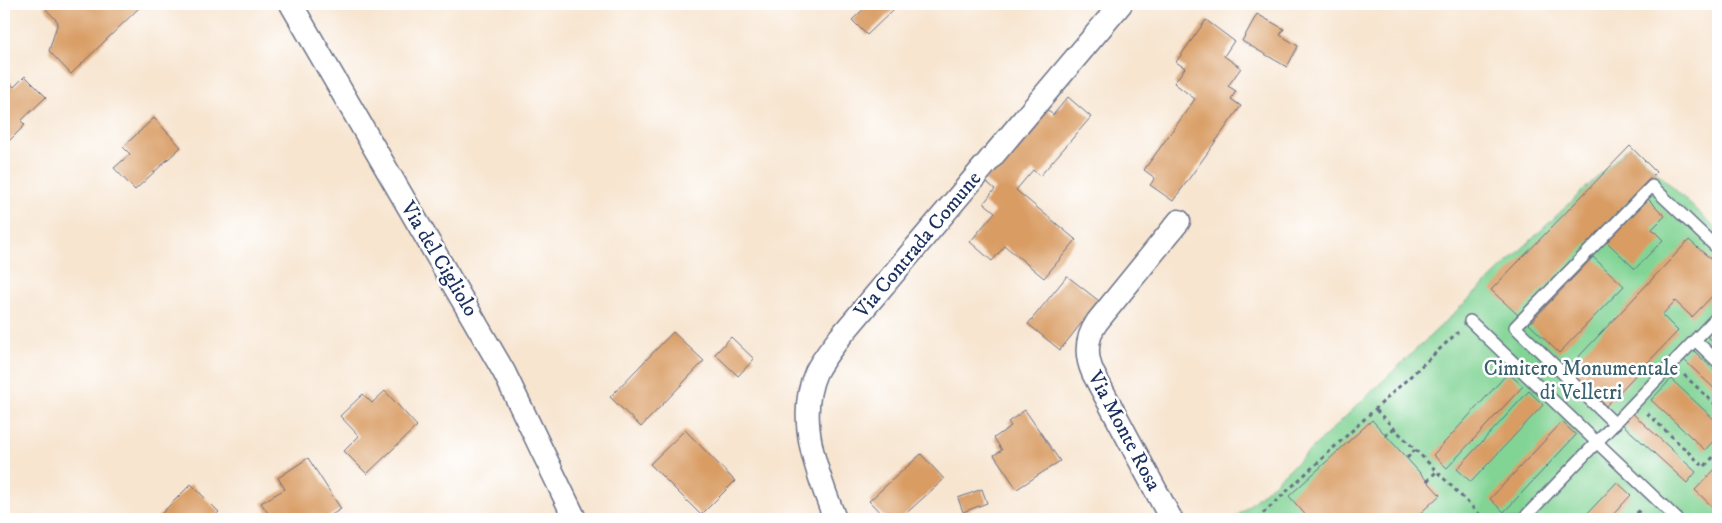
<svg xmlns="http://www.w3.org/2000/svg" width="1722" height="523" font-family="'IM FELL DW Pica',serif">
	<rect width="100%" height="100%" fill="#fff"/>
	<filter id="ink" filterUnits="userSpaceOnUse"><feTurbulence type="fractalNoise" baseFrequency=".02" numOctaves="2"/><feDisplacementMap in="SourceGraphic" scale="10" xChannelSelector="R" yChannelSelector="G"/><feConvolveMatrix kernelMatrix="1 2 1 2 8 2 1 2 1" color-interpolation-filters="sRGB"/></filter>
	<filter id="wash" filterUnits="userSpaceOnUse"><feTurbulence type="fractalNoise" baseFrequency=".0096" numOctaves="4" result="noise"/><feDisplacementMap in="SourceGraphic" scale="20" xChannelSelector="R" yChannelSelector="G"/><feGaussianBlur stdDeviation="1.12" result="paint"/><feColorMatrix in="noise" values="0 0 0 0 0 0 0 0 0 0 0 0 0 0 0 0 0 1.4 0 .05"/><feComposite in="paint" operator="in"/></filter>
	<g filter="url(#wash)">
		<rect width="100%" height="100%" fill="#f7e5d0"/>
		<!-- green -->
		<path fill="#82d495" stroke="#4e827a" d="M1630,146L1718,231V519H1234L1304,456Z"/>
		<g id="blocks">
			<!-- building -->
			<g fill="#d99c63">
				<path d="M48,4H143L71,74L49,51L58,22L44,7Z"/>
				<path d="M869,4H888L894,9L867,35L852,20Z"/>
				<path d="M1257,14L1284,29L1280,35L1298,46L1287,67L1242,41Z"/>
				<path d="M1206,20L1234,41L1224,56L1241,68L1228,86L1236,91L1231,99L1241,106L1173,201L1150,185L1155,178L1144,170L1195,99L1174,83L1185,68L1176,62Z"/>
				<path d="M4,76L14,87L25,76L46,97L21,121L25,125L4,146Z"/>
				<path d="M1068,97L1091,117L1040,176L1033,170L1016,190L1076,240L1044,278L1005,246L992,261L970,242L995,212L984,203L995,189L984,180L1045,108L1053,115Z"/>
				<path d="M154,118L181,147L135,190L114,168L130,154L123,147Z"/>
				<path d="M1630,146L1656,172L1518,315L1491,290Z"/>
				<path d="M1648,199L1665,216L1652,229L1663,240L1635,269L1607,242Z"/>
				<path d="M1689,240L1714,262L1718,258V290L1692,317L1675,301L1662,315L1678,331L1606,406L1567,369Z"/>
				<path d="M1593,257L1624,286L1559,353L1529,324Z"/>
				<path d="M1067,276L1099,301L1060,350L1028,324Z"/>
				<path d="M1718,324V346L1707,336Z"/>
				<path d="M673,332L704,361L641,427L610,397Z"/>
				<path d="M731,337L754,359L738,376L715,354Z"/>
				<path d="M1692,349L1718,374V392L1683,359Z"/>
				<path d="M1508,373L1523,386L1447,468L1433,455Z"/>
				<path d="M1671,379L1718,423V436L1705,450L1651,400Z"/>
				<path d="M385,391L417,426L367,474L344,451L359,436L340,416L363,394L372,403Z"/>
				<path d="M1529,391L1543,405L1471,482L1457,469Z"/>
				<path d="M1025,410L1060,461L1017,489L994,455L1002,450L994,438L1011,426L1008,422Z"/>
				<path d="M1631,412L1696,472L1687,483L1621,423Z"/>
				<path d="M1372,420L1440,495L1414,519H1309L1289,496Z"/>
				<path d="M1562,422L1576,435L1504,512L1490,499Z"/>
				<path d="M685,430L735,481L701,515L650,464Z"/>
				<path d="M921,454L944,479L900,519H886L869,501Z"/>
				<path d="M308,458L341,509L325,519H272L261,503L285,489L278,478Z"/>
				<path d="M1718,466V512L1695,490Z"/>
				<path d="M1617,482L1631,495L1609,519H1582Z"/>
				<path d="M191,484L219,512L211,519H156Z"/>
				<path d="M982,489L987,503L963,512L958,498Z"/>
			</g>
		</g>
	</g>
	<g filter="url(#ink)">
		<use href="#blocks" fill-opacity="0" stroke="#686f86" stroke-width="1"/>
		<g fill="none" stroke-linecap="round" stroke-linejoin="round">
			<!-- service casing -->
			<g stroke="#686f86" stroke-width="14">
				<g id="service">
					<path d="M1470,321L1677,519"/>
					<path d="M1695,340L1718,362"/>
					<path d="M1615,424L1515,327L1652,186L1716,247L1718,245"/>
					<path d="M1523,519L1718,316"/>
				</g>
			</g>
			<!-- minor casing -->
			<g stroke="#686f86" stroke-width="25">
				<g id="minor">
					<path d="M291,4L504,372L575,519"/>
					<path d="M835,519C818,475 795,419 816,372C822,360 832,348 840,337L1121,4"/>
					<path d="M1171,519L1093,373C1085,355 1086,338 1097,322L1179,221"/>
				</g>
			</g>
			<!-- path -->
			<g stroke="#686f86" stroke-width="3" stroke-dasharray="4 4" stroke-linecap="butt">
				<path d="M1684,375L1718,407"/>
				<path d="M1376,410L1484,519"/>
				<path d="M1647,413L1704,467L1718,452"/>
				<path d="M1385,436L1394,428"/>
				<path d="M1407,458L1415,450"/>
				<path d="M1427,481L1436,472"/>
				<path d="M1257,519L1458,332"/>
				<path d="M1473,519L1478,514"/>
				<path d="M1631,519L1641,509"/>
			</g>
			<!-- service -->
			<use href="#service" stroke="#fff" stroke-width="11"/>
			<!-- minor -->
			<use href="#minor" stroke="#fff" stroke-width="22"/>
		</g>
	</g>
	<g text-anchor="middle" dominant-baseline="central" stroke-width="5" stroke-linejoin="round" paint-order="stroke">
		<!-- street labels -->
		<g font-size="21" fill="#1b2f5e" stroke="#fff">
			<text transform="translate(918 245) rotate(-50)">Via Contrada Comune</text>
			<text transform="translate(439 259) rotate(59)">Via del Cigliolo</text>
			<text transform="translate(1124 431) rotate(62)">Via Monte Rosa</text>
		</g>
		<!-- park labels -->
		<g font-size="21" fill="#3a616e" stroke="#fff">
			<text x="1581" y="369">Cimitero Monumentale<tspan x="1581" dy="24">di Velletri</tspan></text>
		</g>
	</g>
	<!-- margin -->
	<rect width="1722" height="523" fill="none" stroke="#fff" stroke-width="20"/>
</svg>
